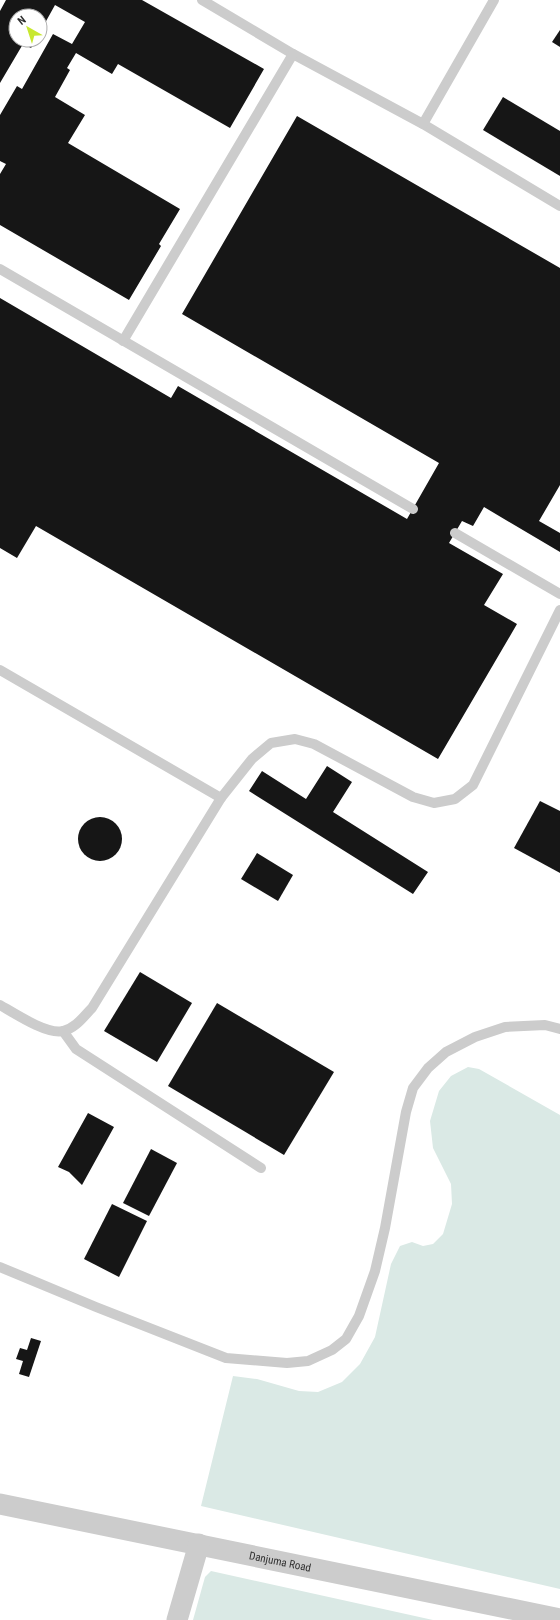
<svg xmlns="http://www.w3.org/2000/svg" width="560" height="1620" font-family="'Roboto Condensed',sans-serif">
	<rect width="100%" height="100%" fill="#fff"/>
	<!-- green -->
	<g fill="#dae9e5">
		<path d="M468,1067L479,1069L560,1115V1589L201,1506L233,1376L257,1379L299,1391L318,1392L342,1382L360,1364L375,1337L391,1264L400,1246L412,1242L423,1246L433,1244L443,1234L452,1204L451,1184L433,1148L430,1121L439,1091L451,1076Z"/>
		<path d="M211,1571L433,1620H193L205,1577Z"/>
	</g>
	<!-- building -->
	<g fill="#161616">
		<path d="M6,0H142L264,69L230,128L118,64L112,74L76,53L67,68L70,70L55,97L85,115L68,143L180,209L159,244L161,246L129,300L0,225V174L6,164L0,161V115L17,86L22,89L53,34L72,44L85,22L55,5L40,32V16H16V40H36L31,48L23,44L0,83V11Z"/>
		<path d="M560,30V47L552,42Z"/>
		<path d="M503,97L560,131V176L483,130Z"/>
		<path d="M297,116L560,268V485L539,521L560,533V552L484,507L473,526L462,521L449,543L503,574L484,605L517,624L438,759L36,526L17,558L0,548V298L171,398L178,386L407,519L439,463L182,314Z"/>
		<path d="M327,766L352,782L333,812L428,872L413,894L249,791L262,771L306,799Z"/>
		<path d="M540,801L560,811V873L514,848Z"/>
		<circle cx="100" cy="839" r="22"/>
		<path d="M257,853L293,875L278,901L241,879Z"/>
		<path d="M140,972L192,1003L157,1062L104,1031Z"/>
		<path d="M217,1003L334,1072L284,1155L168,1086Z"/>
		<path d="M88,1113L114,1127L82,1185L69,1172L58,1167Z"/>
		<path d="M151,1149L177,1163L149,1216L123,1203Z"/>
		<path d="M112,1204L147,1221L119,1277L84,1259Z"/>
		<path d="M31,1338L41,1341L29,1377L19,1374L23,1361L16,1359L20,1348L27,1350Z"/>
	</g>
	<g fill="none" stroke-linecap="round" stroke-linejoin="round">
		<!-- lane -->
		<g stroke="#ccc" stroke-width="10">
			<path d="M202,0L293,54L423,124L560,206"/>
			<path d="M423,124L494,0"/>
			<path d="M0,269L413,509"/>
			<path d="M123,341L293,54"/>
			<path d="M455,533L560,594"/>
			<path d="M0,670L221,798"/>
			<path d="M0,1005C14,1013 47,1035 63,1031C76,1028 84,1016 92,1008L221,798L252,759L271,743L295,739L314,744L413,797L434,803L455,799L473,785L560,610"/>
			<path d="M63,1031L76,1049L261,1168"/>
			<path d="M0,1267L96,1307L226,1358L287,1363L308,1361L332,1350L346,1339L359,1316L375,1271L385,1228L406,1112L413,1088L428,1068L446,1052L475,1037L505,1027L545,1025L560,1029"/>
		</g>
		<!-- street -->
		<g stroke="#ccc" stroke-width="21">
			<path id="s1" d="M0,1504L560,1619"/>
			<path d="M177,1620L199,1544"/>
		</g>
	</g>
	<g text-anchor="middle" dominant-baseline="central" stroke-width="4" stroke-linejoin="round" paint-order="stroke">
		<!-- street labels -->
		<g font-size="11" fill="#2f2f2f" stroke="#fff">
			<text stroke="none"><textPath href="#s1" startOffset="286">Danjuma Road</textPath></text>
		</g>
	</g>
	<!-- north arrow -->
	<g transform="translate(28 28) rotate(321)"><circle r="19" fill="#ffffff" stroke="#acacac"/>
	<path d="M0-3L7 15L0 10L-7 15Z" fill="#c8e830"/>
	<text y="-6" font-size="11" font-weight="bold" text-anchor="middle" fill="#2f2f2f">N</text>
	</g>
</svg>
